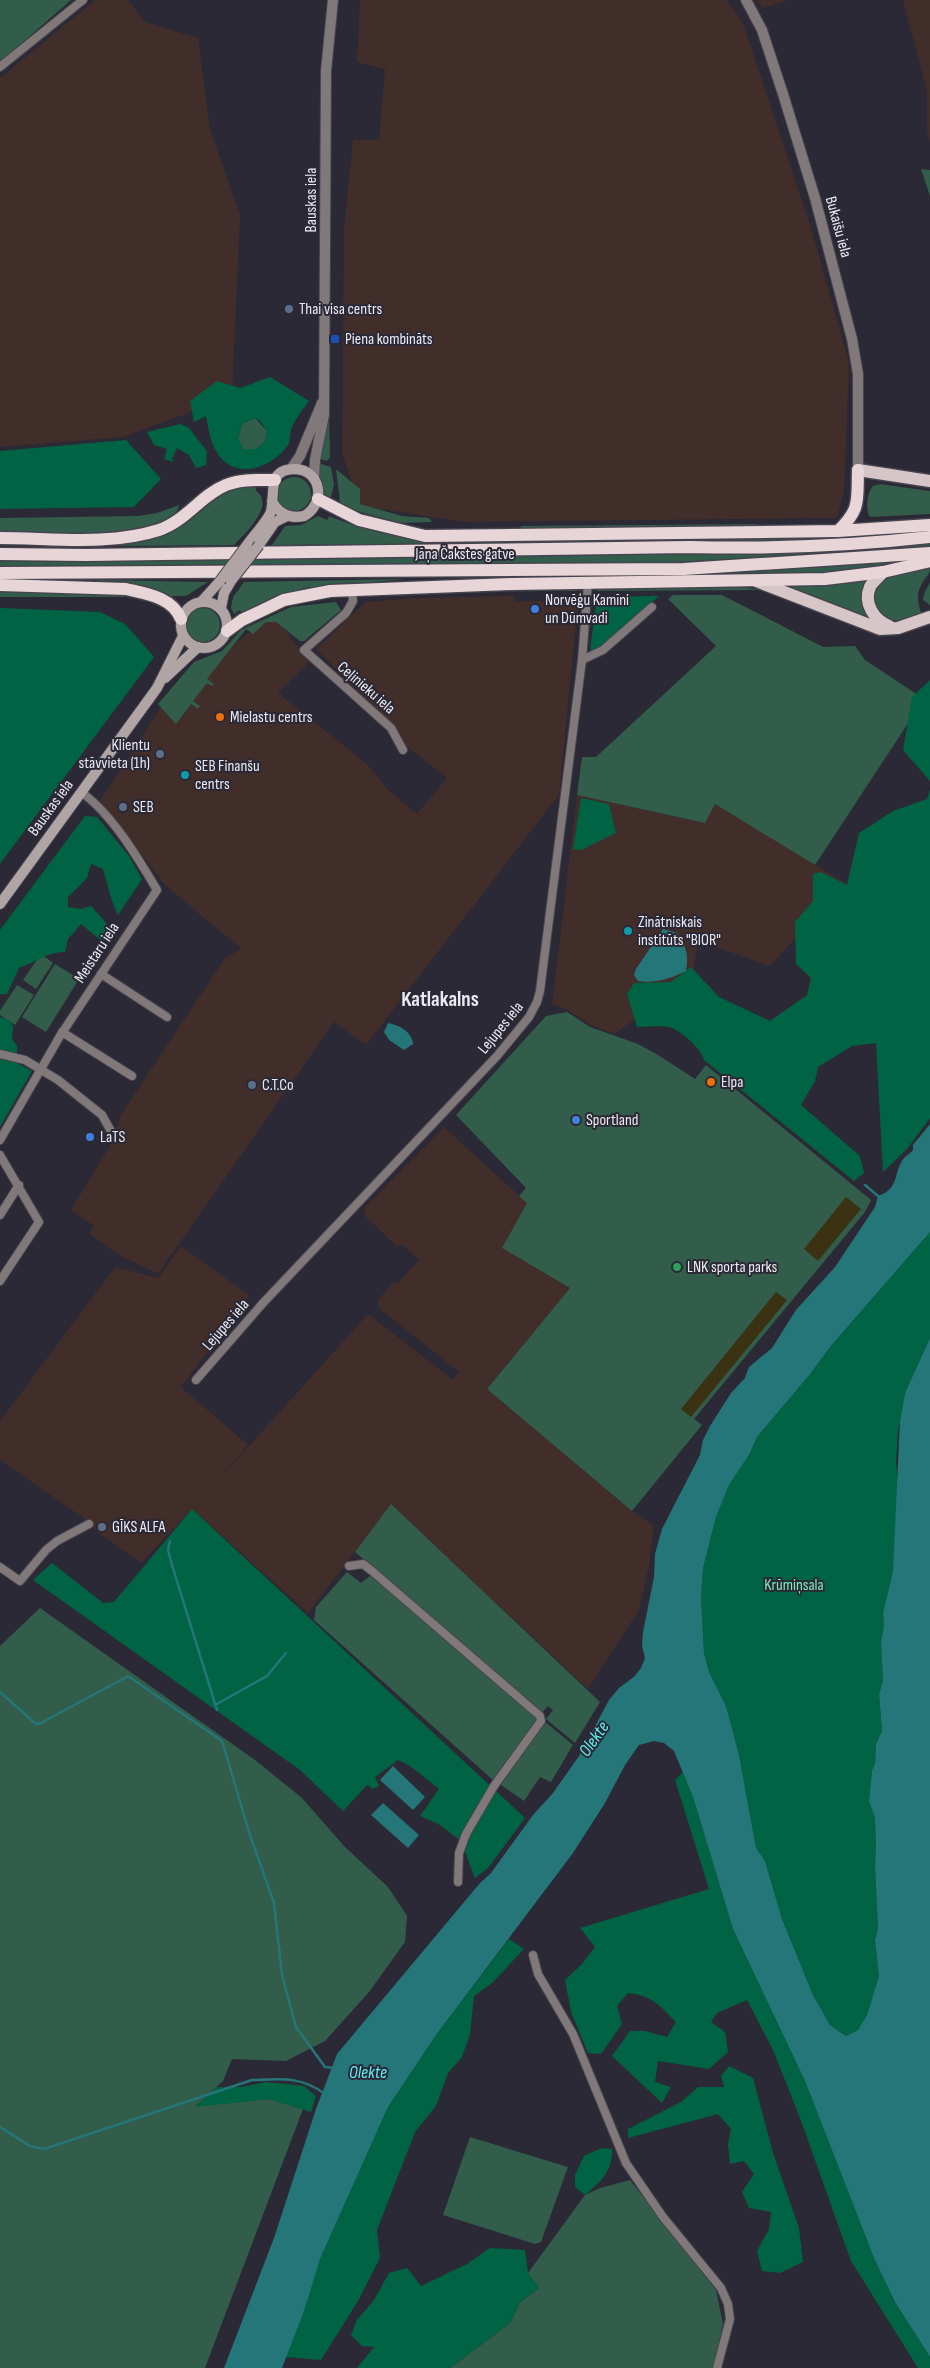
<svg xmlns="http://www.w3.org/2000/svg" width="930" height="2368" font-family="'Sofia Sans Condensed',sans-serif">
	<rect width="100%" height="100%" fill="#2b2935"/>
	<!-- industrial -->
	<g fill="#412d2a">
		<path d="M95,0H128L145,22L198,38L210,129L240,215L232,397L123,437L0,447V78Z"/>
		<path d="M360,0H727L743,23L811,228L849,362L844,491L837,518L464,522L361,506L342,454L344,229L353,140H379L385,69L357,62Z"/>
		<path d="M757,0H789L762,8Z"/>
		<path d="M903,0H930V142L927,132V91Z"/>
		<path d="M515,596V601L578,602L559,795L366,1045L334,1022L158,1274L121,1256L89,1234L94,1226L71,1210L114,1139L120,1116L225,958L241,949L165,885L100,801L168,696L254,629L275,617L309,662L278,693L368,765L388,790L417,814L447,778L409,748L391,725L316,649L366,602L412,598Z"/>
		<path d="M577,795L704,823L714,803L845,883L770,966L698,941L691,984L625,1026L615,1034L591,1025L567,1010L552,1004Z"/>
		<path d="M444,1127L527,1203L502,1248L570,1288L487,1389L632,1511L654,1526L649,1566L639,1610L588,1689L391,1505L308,1613L192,1509L141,1563L94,1529L85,1519L0,1460V1421L115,1267L158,1278L181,1246L250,1296L181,1387L248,1445L214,1485L368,1314L453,1380L459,1372L379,1308L378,1300L394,1281L397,1284L419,1260L403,1245L396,1246L366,1217L364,1208Z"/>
	</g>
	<!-- green -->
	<g fill="#315d4a">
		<path d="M0,0H71L0,62Z"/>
		<path d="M921,169L930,170V196Z"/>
		<path d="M329,410L330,457L327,461L319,459Z"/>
		<path d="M255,418L267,431L265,442L256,449H243L238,438L242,424Z"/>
		<path d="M318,463L331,467L334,485L330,500L325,499C321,488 318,475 318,463Z"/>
		<path d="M336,469L360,489V504L402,516L429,518L432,522L401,523L346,508L340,502Z"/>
		<circle cx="294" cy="494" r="17"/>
		<path d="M880,484L930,491V514L870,517C865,510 867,492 873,486Z"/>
		<path d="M242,487H256V491C276,504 245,534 234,545L97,546C130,542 160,539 189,520C208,508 218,492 242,487Z"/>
		<path d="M179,505C173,544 31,535 0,535V518L138,516L157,513Z"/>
		<path d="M318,516L327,520L329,516L358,527L416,539L912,531L930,532L829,541L272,545L285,526L301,525Z"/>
		<path d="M757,524L751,528L521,529V526Z"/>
		<path d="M930,543V548L658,563L438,566L0,567V558Z"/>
		<path d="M913,559L847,573L718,577V572Z"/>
		<path d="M930,568C930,575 926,576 923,582C915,593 918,604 922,615C901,621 894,625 876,612L873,593L881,581L888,577Z"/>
		<path d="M406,579L304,588L242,613L240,610L234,614L231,608L233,597L244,582Z"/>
		<path d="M99,580L208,582L186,596H172L170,598L97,583Z"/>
		<path d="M869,580L870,620L786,586L861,582Z"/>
		<path d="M930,582V605L923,600L924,594Z"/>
		<path d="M0,587L118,593L142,597H0Z"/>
		<path d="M653,587H740L762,590L596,591L604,588Z"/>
		<path d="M574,589L578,591L504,590Z"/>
		<path d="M673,595H722L823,647L855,646L865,660L924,699L815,865L715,804L705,823L577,795L582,757H596L716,646L668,599Z"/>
		<path d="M336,602L341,610L304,641H300L276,622H266L253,634L246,629L207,679L214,684L212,686L207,683L193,701L200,706L198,709L191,704L176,724L158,704L194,662L222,651L241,630L291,607Z"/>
		<circle cx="203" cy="625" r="17"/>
		<path d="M41,954L53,963L36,989L23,980Z"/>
		<path d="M55,964L79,979L46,1032L22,1017Z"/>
		<path d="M17,985L34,995L15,1025L0,1015V1011Z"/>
		<path d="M567,1012L590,1027L638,1044L658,1055L695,1079L706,1065L871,1200L865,1212L694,1419L702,1425L632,1511L487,1389L570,1288L502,1248L527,1203L519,1196L526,1188L456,1115L546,1016Z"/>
		<path d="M391,1504L600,1702L575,1743L546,1719L553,1710L548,1706L542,1713L355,1552Z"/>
		<path d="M347,1572L361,1583L371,1575L537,1719L494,1781L314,1620L316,1607Z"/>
		<path d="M40,1608L255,1760L302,1798L344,1846L388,1887L407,1916L405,1942L369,1992L325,2041L286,2061L232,2059L223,2081L196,2106L269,2099L303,2109L205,2368H0V1646Z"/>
		<path d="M544,1721L573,1745L551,1782L540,1777L524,1801L501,1785Z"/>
		<path d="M470,2137L568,2167L541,2242L535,2244L443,2215Z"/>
		<path d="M630,2180L716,2290L723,2324L714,2368H450L510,2323L520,2302L539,2288L528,2273L585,2195L600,2188Z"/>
	</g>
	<!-- forest -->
	<g fill="#006444" fill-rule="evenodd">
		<path d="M270,377L309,401C303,409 296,418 292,427C289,433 291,440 288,445C270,470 232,482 215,449C210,440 208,426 206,416L194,422L190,401L217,381L240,388ZM255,418L260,421L267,431L265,442L256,449H243L238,438L242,424Z"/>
		<path d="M180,424L188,427L207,451L206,465L196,468L189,455L177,448L172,459L174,462L164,459L167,449L154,445L147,432Z"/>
		<path d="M126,440L161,479L134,507L0,509V451Z"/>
		<path d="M659,596L602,647L590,651L597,597Z"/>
		<path d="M0,608L100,612L125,624L154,657L0,864Z"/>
		<path d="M930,680V781L903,750L912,697Z"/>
		<path d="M930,789V1118L907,1149L883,1172L876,1043L852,1046L818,1067L815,1081L801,1105L860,1156L864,1173L854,1181L704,1060C703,1050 679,1029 669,1027C659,1025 647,1027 637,1027L627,994L634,983L671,982L691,967L719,997L770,1021L807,995L811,978L796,964L795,922L813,901V874L821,872L847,885L859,833L893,811L927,799Z"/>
		<path d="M581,798L609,804L616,833L581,850L573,849Z"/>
		<path d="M85,816L97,817L129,856L142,879L118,915L112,901L103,869L91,864L87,878L68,897V907L81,909L91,906L107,924L104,943L81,924L68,939L65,952C46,952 37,962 19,968L7,994H0V930Z"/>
		<path d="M0,1017L10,1021L13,1027L12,1039L17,1046V1063L32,1071L0,1127Z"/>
		<path d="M930,1232V1338L905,1393L898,1431L896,1461L898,1489L893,1571L883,1613L884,1625L881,1643L883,1681L879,1694L882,1731L876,1744L875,1764L872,1770L869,1801L875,1818L876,1846L875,1865L878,1929L875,1940L879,1976L867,2015L858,2030L846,2036L830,2025L813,1995L782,1919L765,1861L756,1848L739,1755L726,1706L709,1672L704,1653L701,1598L703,1568L716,1517L729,1485L749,1455L757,1437L811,1373L830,1347Z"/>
		<path d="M192,1509L525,1818L488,1868L475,1878L461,1841L440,1825L420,1816L439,1789L410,1766L398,1760L375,1777L379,1786L373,1789L367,1785L343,1811L300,1770L33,1580L52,1563L103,1603L114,1602Z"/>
		<path d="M683,1772L693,1797L733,1929L805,2081L874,2258L895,2302L930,2357V2368H918L851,2261L800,2118L773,2050L747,2000L717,2013L711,2022L725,2032L728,2052L709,2069L658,2061L655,2082L671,2087L662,2103L612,2056L630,2031H645L667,2037L676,2022C659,2005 653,1996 628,1993L617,2006L622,2024L601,2054L588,2053L571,2012L565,1980L582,1964L595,1947L580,1928L709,1889L675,1780Z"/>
		<path d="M509,1939L524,1949L492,1983L474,1996L470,2034L462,2057L448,2073L436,2106L415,2132L377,2230L380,2258L358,2301L321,2360L286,2357L320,2259L388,2107L436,2035Z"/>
		<path d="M729,2066L753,2078L773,2153L799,2228L803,2262L780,2273L762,2271L757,2251L769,2229L771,2212L749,2208L742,2192L754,2174L744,2161L730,2164L728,2144L731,2129L718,2114L628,2138V2129L681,2102L698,2087H724L721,2076Z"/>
		<path d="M266,2082L304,2086L316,2096L311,2112L269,2099L195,2107L217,2087H241Z"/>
		<path d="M602,2148L612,2149C613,2170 602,2181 585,2195L575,2187V2175L584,2156Z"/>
		<path d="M490,2248L525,2250L528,2273L539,2288L520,2302L510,2323L450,2368H357L374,2347L362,2346L351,2335L357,2320L374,2300L389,2273L407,2268L421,2286L467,2264Z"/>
	</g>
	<!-- sand -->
	<g fill="#3a3212">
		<path d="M846,1197L861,1209L818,1261L804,1249Z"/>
		<path d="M776,1292L787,1300L691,1417L681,1409Z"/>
	</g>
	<!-- water -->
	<g fill="#257679">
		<path d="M663,929L677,933C686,946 689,955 686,971C673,978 653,984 638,981L634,975L636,969Z"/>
		<path d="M388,1023C399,1025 412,1032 413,1044L404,1050L389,1040L384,1032Z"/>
		<path d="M930,1124V1232L830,1347L811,1373L757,1437L749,1455L729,1485L716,1517L703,1568L701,1598L704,1653L709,1672L726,1706L739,1755L756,1848L765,1861L782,1919L813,1995L830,2025L846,2036L858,2030L867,2015L879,1976L875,1940L878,1929L875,1865L876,1846L875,1818L869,1801L872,1770L875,1764L876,1744L882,1731L879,1694L883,1681L881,1643L884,1625L883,1613L893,1571L900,1421L905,1393L930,1338V2357L895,2302L874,2258L805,2081L733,1929L693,1797L674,1751L664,1743L654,1741L639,1745L625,1765L605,1803L573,1853L436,2035L388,2107L320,2259L304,2311L282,2368H224L274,2238L316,2109L337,2054L480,1883L491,1873L533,1815L553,1793L579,1756L609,1700L619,1688L635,1676L641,1668L645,1658L642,1646L643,1632L654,1577L655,1554L662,1529L700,1455L703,1440L710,1426L731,1393L745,1378L749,1367L772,1348L796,1310L835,1267L875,1207L878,1196C900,1189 893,1172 904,1158C907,1155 911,1153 913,1150V1145Z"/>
		<path d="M393,1766L425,1797L413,1810L380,1780Z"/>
		<path d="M383,1803L419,1835L408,1848L371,1815Z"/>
	</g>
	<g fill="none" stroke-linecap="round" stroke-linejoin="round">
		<!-- stream -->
		<g stroke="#257679" stroke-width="2.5">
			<path d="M865,1185L878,1196"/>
			<path d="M170,1541L168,1550L172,1565L217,1710"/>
			<path d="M0,1692L36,1724L41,1723L128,1676L222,1741L250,1835L274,1903L282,1975L296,2027L325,2067L334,2068"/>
			<path d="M215,1705L267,1676L286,1653"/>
			<path d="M0,2127L30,2146L44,2149L252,2080C281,2079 301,2076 325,2094"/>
		</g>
		<!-- minor casing -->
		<g stroke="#46444f" stroke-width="10">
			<g id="minor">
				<path d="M0,67L83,0"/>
				<path d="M352,591L353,601L346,613L304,650L391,728L403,750"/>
				<path d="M582,660L603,650L652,607"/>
				<path d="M101,974L167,1017"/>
				<path d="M62,1032L132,1076"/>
				<path d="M0,1054L25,1060L58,1080L102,1115L112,1133"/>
				<path d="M0,1140L60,1036L157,890C138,858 112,814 81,792"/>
				<path d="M0,1155L39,1222L0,1281"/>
				<path d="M0,1215L19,1185"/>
				<path d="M196,1380L263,1303L497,1056L529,1017L537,1002L540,991L582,660L588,583"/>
				<path d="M349,1566L363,1564L372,1571L540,1716L541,1721L494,1786L466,1834L459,1853L458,1882"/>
				<path d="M0,1567L20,1581L46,1550L57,1541L89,1524"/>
				<path d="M533,1955L538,1974L573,2034L626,2163L663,2217L721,2288L728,2304L730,2319L717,2368"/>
			</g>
		</g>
		<!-- tertiary casing -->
		<g stroke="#46444f" stroke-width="12">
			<g id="tertiary">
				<path d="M746,0L762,30L783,94L815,198L852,339L858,374V470"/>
				<path d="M291,469L300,456L322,403"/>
				<path d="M314,479L315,460L324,415L326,71L333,0"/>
			</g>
		</g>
		<!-- secondary casing -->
		<g stroke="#46444f" stroke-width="12">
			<g id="secondary">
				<path d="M247,545C254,535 264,525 270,514C277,498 264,469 295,469C322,470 326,504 304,516C290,519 279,514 272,501"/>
				<path d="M259,545L275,522L287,516"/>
				<path d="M202,601L220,581"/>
				<circle cx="204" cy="625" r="23"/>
				<path d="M221,608L224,593L231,581"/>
				<path d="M165,678L198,647"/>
				<path d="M0,904L157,688L183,636"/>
			</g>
		</g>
		<!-- primary casing -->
		<g stroke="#46444f" stroke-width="15">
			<g id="primary">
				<path d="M858,470L930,481"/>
				<path d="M883,572C879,577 872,582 870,587C863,603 874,620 889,626"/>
				<path d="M756,581L880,629L898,628L930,617"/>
			</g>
		</g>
		<!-- trunk casing -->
		<g stroke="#46444f" stroke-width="15">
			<g id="trunk">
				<path d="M318,499L359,520L425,536L838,531L930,525"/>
				<path d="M838,531C861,509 857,501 858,470"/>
				<path d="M0,538C52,538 109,546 159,530C186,521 201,495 226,485C241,479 258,480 275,480"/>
				<path d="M0,554L86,555L690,547C771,549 850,546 930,537"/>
				<path d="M0,573L684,569L930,553"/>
				<path d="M0,585L126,589C147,594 172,597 181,619"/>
				<path d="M227,631L242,620L284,600L330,591L512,584L825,579L883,572L930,561"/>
			</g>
		</g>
		<!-- minor -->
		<use href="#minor" stroke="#807879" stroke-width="8"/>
		<!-- tertiary -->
		<use href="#tertiary" stroke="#807879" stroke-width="10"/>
		<!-- secondary -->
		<use href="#secondary" stroke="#b0a4a5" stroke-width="10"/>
		<!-- primary -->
		<use href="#primary" stroke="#d6c6c7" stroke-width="12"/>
		<!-- trunk -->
		<use href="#trunk" stroke="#e7d5d7" stroke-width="12"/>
		<!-- secondary-bridge casing -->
		<g stroke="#46444f" stroke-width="12" stroke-linecap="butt">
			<g id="secondary-bridge">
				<path d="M220,581L247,545"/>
				<path d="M231,581L259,545"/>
			</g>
		</g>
		<!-- secondary-bridge -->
		<use href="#secondary-bridge" stroke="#b0a4a5" stroke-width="10"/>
	</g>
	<!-- markers -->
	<g fill="#5c6f8a" stroke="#2b2935" stroke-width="2">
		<circle cx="289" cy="309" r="5"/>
		<circle cx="160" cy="754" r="5"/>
		<circle cx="123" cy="807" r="5"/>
		<circle cx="252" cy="1085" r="5"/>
		<circle cx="102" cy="1527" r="5"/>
	</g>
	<rect fill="#1a4fb4" stroke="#2b2935" stroke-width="2" x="330" y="334" width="10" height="10" rx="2.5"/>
	<g fill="#3f7fe0" stroke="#2b2935" stroke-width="2">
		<circle cx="535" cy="609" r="5"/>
		<circle cx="576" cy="1120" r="5"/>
		<circle cx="90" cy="1137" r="5"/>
	</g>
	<g fill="#e8710a" stroke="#2b2935" stroke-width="2">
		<circle cx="220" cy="717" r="5"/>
		<circle cx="711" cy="1082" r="5"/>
	</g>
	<g fill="#0f9aa8" stroke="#2b2935" stroke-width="2">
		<circle cx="185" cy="775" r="5"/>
		<circle cx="628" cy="931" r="5"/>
	</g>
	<circle fill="#2e9e5b" stroke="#2b2935" stroke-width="2" cx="677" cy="1267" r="5"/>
	<g text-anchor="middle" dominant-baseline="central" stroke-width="4" stroke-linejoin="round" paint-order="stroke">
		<!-- street labels -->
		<g font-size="16" fill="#ebeaf2" stroke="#2b2935">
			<text transform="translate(311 200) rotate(-90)">Bauskas iela</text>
			<text transform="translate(838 227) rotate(75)">Bukaišu iela</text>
			<text x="465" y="554">Jāņa Čakstes gatve</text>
			<text transform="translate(366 688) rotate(41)">Ceļinieku iela</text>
			<text transform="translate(51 808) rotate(-54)">Bauskas iela</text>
			<text transform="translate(97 953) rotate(-57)">Meistaru iela</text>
			<text transform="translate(501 1028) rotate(-51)">Lejupes iela</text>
			<text transform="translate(226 1325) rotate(-49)">Lejupes iela</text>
		</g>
		<!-- poi labels -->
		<g font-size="16" fill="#ebeaf2" stroke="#2b2935" text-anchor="start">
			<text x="299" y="309">Thai visa centrs</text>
			<text x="345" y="339">Piena kombināts</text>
			<text x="545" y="600">Norvēģu Kamīni<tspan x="545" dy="18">un Dūmvadi</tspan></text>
			<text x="230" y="717">Mielastu centrs</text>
			<text x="150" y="745" text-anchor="end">Klientu<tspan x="150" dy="18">stāvvieta (1h)</tspan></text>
			<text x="195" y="766">SEB Finanšu<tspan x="195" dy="18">centrs</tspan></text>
			<text x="133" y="807">SEB</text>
			<text x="638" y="922">Zinātniskais<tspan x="638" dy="18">institūts "BIOR"</tspan></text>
			<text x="721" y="1082">Elpa</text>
			<text x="262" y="1085">C.T.Co</text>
			<text x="586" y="1120">Sportland</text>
			<text x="100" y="1137">LaTS</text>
			<text x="687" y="1267">LNK sporta parks</text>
			<text x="112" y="1527">GĪKS ALFA</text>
		</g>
		<!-- park labels -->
		<g font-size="16" fill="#7dedbc" stroke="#2b2935">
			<text x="794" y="1585">Krūmiņsala</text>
		</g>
		<!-- water labels -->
		<g font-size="18" font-style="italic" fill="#5bf1f6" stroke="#2b2935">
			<text transform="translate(594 1739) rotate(-55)">Olekte</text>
			<text x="368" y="2072">Olekte</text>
		</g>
		<!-- district labels -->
		<g font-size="21" font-weight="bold" fill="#ebeaf2" stroke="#2b2935">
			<text x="440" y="999">Katlakalns</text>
		</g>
	</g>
</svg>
